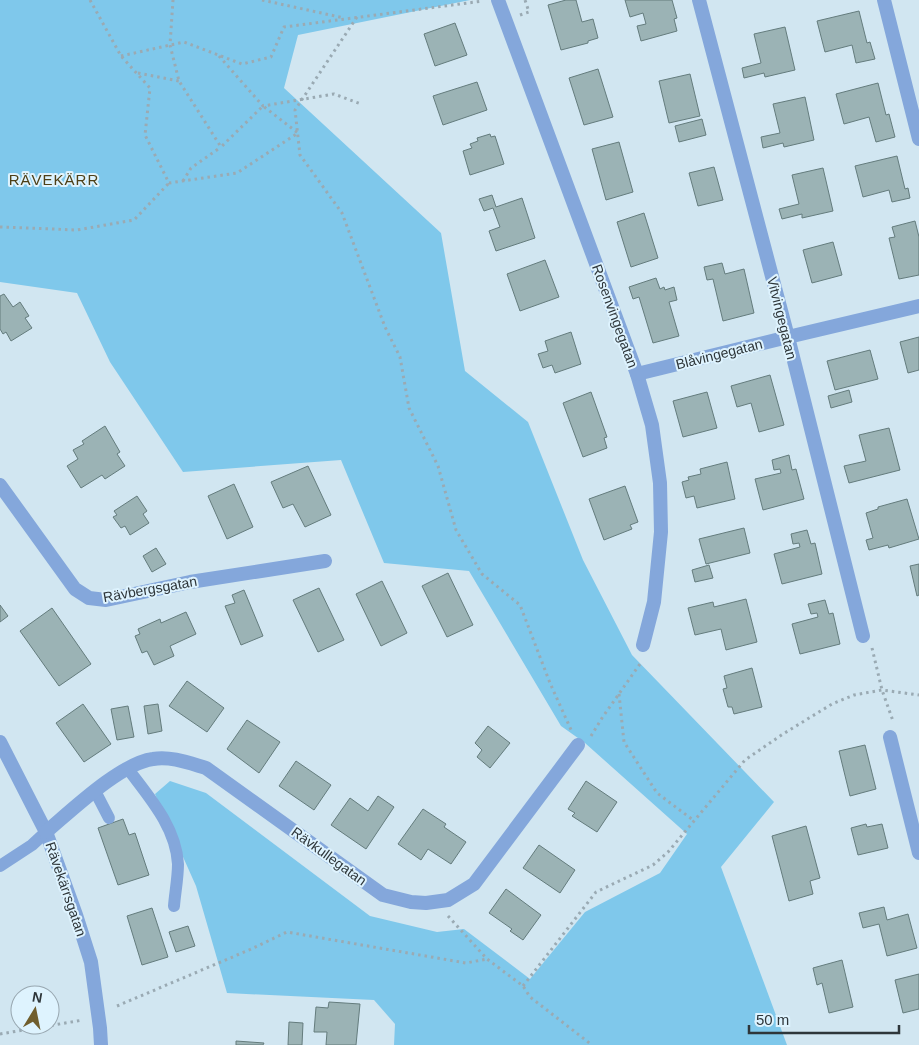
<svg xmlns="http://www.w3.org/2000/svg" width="919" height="1045" font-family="Arial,sans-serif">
	<rect width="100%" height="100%" fill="#d1e6f1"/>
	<!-- green -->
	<path fill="#7fc8eb" d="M0,0H470L298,35L284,88L441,233L465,371L528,422L583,560L632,655L774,802L721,867L787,1045H394L395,1024L374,1000L227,993L196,886L155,794L170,781L206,793L370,916L437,932L464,929L530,979L585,912L660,873L687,834L585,743L561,726L469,571L384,563L341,460L183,472L110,362L77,293L0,282Z"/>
	<!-- building -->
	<g fill="#9bb3b5" stroke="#647c7d">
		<path d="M566,0H576L582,22L593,19L598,38L588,41V43L561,50L548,5Z"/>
		<path d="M625,0H672L677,18L674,19L677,31L641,41L637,26L646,24L643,13L630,17Z"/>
		<path d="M859,11L867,43L870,42L875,59L856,63L852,45L825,52L817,21Z"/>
		<path d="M455,23L467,55L435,66L424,34Z"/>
		<path d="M785,27L795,70L765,77L764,73L744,78L742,68L761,63L754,34Z"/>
		<path d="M598,69L613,117L584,125L569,78Z"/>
		<path d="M690,74L700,116L669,123L659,81Z"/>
		<path d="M477,82L487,110L443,125L433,96Z"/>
		<path d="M878,83L886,115L889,114L895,137L876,142L869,117L844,124L836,94Z"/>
		<path d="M805,97L814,140L784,147L783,143L763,148L761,137L780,133L773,104Z"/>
		<path d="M702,119L706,135L679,142L675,126Z"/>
		<path d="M490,134L491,137L495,136L504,164L470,175L463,151L472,148L470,144L478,141L477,138Z"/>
		<path d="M619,142L633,192L606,200L592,149Z"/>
		<path d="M897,156L905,189L908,188L910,198L892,202L889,190L863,197L855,166Z"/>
		<path d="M714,167L723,200L698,206L689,173Z"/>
		<path d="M823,168L833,211L802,218V214L782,219L779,209L799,204L792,175Z"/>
		<path d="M492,195L496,207L522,198L535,238L496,251L489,231L500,227L493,208L484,211L479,199Z"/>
		<path d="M644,213L658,258L631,267L617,222Z"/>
		<path d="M915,221L919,237V275L899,279L889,238L895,237L892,227Z"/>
		<path d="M833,242L842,275L812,283L803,250Z"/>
		<path d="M545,260L559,297L520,311L507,274Z"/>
		<path d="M722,263L725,274L744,269L754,313L723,321L713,279L707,280L704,267Z"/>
		<path d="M656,278L660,289L664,287L665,290L674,287L677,300L669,302L679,336L653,343L639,297L633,299L629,287Z"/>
		<path d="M4,294L13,307L20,302L29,316L25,318L32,328L11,341L6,332L3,334L0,329V296Z"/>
		<path d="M571,332L581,364L555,373L552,365L543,368L538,354L548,351L545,341Z"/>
		<path d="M919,337V370L908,373L900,342Z"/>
		<path d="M870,350L878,379L835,390L827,361Z"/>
		<path d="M770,375L784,425L759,432L751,403L737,407L731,386Z"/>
		<path d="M849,390L852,402L831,408L828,396Z"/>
		<path d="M591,392L607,437L604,438L607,448L583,457L563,403Z"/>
		<path d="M707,392L717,428L683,437L673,401Z"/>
		<path d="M105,426L120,452L117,454L125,466L105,479L102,475L81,488L67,466L78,459L73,450L84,444L82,441Z"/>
		<path d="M889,428L900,470L849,483L844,466L866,461L859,435Z"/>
		<path d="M789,455L792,470L796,469L804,499L763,510L755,479L781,473L780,469L774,470L772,460Z"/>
		<path d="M727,462L735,499L697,508L694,496L686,498L682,482L689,480L688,477L701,474L700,469Z"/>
		<path d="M308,466L331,515L305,527L293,504L283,508L271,482Z"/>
		<path d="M234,484L253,527L227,539L208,496Z"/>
		<path d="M625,486L638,522L630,525L632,529L604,540L589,499Z"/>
		<path d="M137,496L147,511L143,514L149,523L130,535L125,526L121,528L113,517L117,515L114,511Z"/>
		<path d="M907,499L919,539L889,548L888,545L869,550L866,540L873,538L866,513L878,509V507Z"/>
		<path d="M744,528L750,553L706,564L699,539Z"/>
		<path d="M807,530L811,544L815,543L822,574L782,584L774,554L800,547L799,543L793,544L791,534Z"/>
		<path d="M156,548L166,564L152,572L143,556Z"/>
		<path d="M919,564V595L917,596L910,566Z"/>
		<path d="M709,565L713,578L695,582L692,570Z"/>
		<path d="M448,573L473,625L447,637L422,586Z"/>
		<path d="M382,581L407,633L381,646L356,594Z"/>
		<path d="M319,588L344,640L318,652L293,600Z"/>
		<path d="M244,590L263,636L241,645L225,606L235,603L232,595Z"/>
		<path d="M746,599L757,642L726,650L721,629L695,635L688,608L713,602L714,607Z"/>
		<path d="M825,600L829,614L833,613L840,644L800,654L792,624L818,617L817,613L811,614L808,604Z"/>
		<path d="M0,605L8,616L0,622Z"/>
		<path d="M52,608L91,664L59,686L20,631Z"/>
		<path d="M186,612L196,634L170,646L174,656L154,665L147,651L142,653L135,636L140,634L138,629L160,619L161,623Z"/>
		<path d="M752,668L762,707L734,714L732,707H728L723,689L727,688L724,676Z"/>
		<path d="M187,681L224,708L207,732L169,706Z"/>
		<path d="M83,704L111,744L84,762L56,723Z"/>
		<path d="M158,704L162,731L148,734L144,706Z"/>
		<path d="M128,706L134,737L117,740L111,709Z"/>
		<path d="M247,720L280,742L259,773L227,749Z"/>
		<path d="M488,726L510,743L490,768L477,757L482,750L475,743Z"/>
		<path d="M865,745L876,789L850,796L839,751Z"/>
		<path d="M296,761L331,785L314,810L279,786Z"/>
		<path d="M586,781L617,802L597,832L572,816L575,813L568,809Z"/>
		<path d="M378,796L394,807L366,849L331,825L350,798L368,811Z"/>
		<path d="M423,809L446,824L444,827L466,842L451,864L428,849L421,860L398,844Z"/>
		<path d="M123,819L129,835L135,833L149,875L118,885L98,828Z"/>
		<path d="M866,824L867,827L882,824L888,848L858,855L851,828Z"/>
		<path d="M806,826L820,878L810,881L813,894L789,901L772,836Z"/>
		<path d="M539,845L575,870L560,893L523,868Z"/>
		<path d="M506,889L541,915L523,940L510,931L512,929L489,913Z"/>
		<path d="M884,907L887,920L908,914L917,948L887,956L879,924L863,928L859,913Z"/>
		<path d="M152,908L168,957L142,965L127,916Z"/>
		<path d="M188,926L195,946L176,952L169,932Z"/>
		<path d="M842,960L853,1007L829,1013L822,983L817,985L813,968Z"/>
		<path d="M919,974V1009L903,1013L895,980Z"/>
		<path d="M329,1002L360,1004L356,1045H326L327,1032H314L316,1007L328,1008Z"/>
		<path d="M289,1022L303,1023L302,1045H288Z"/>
		<path d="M236,1041L264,1043L263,1045H236Z"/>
	</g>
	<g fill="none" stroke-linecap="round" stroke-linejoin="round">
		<!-- path -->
		<g stroke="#9aaab3" stroke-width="3" stroke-dasharray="2.5 4" stroke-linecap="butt">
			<path d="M90,0L121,56L150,88L145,135L169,183L237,173L298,133L263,106L221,147L179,81L170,45L173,0"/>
			<path d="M262,0L344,18"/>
			<path d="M520,15L529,12L525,0"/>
			<path d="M357,17L295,110L300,155L342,213L385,327L400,357L409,408L438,466L456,530L482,574L520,605L550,683L572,732"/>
			<path d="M121,56L184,42L242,64L271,57L284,27L483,1"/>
			<path d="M219,56L263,106L334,94L361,104"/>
			<path d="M138,73L179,81"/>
			<path d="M183,181L191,168L221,147"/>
			<path d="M0,227L77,230L134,220L169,183"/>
			<path d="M872,648L882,690L893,721"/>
			<path d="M619,694L624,742L657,793L693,820"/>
			<path d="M591,736L602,718L642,661"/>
			<path d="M448,916L487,959L523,986L530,997L592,1045"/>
			<path d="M523,986L596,892L653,865L668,852L745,760L783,734L832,704L854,695L882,690L919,695"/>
			<path d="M117,1006L249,950L287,932L466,963L487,959"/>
			<path d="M0,1034L83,1020"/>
		</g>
		<!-- service -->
		<g stroke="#84a7db" stroke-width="12">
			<path d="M128,769C149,797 176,827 178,864C178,878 175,893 174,906"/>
			<path d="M95,791L109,818"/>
			<path d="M0,866L32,845L46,832"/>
		</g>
		<!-- minor -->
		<g stroke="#84a7db" stroke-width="14">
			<path d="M498,0L637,374L652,425L660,483L661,532L654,602L643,645"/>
			<path d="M699,0L788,337L863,636"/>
			<path d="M884,0L919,139"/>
			<path d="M637,374L788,337L919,306"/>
			<path d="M0,485L75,589L89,598L106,600L190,582L325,561"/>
			<path d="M890,737L919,853"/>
			<path d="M0,742L46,832L76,915L91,962L100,1028L101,1045"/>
			<path d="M46,832C72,810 121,763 153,759C171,756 189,763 206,768L383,895L411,902L426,903L448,900L474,884L578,745"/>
		</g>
	</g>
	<g text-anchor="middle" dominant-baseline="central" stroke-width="4" stroke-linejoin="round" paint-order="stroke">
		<!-- street labels -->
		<g font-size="14" fill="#2e363a" stroke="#def3fe">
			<text transform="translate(615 316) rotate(70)">Rosenvingegatan</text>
			<text transform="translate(782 318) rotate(76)">Vitvingegatan</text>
			<text transform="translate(719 354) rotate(-14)">Blåvingegatan</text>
			<text transform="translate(150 589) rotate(-10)">Rävbergsgatan</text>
			<text transform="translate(329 856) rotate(36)">Rävkullegatan</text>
			<text transform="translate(66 889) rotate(71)">Rävekärrsgatan</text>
		</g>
		<!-- neighbourhood labels -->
		<g font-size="15" letter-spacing="1" fill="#4e4017" stroke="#def3fe">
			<text x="54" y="179">RÄVEKÄRR</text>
		</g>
	</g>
	<!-- north arrow -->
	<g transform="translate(35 1010) rotate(10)"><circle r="24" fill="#def3fe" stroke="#98a7b0"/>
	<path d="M0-4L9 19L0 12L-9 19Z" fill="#705e2d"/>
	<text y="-8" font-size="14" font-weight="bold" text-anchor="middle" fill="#2e363a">N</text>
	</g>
	<!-- scale -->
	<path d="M749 1025v8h150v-8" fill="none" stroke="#2e363a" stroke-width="2.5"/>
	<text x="756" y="1025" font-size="15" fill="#2e363a" stroke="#def3fe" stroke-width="4" paint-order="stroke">50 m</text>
</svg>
